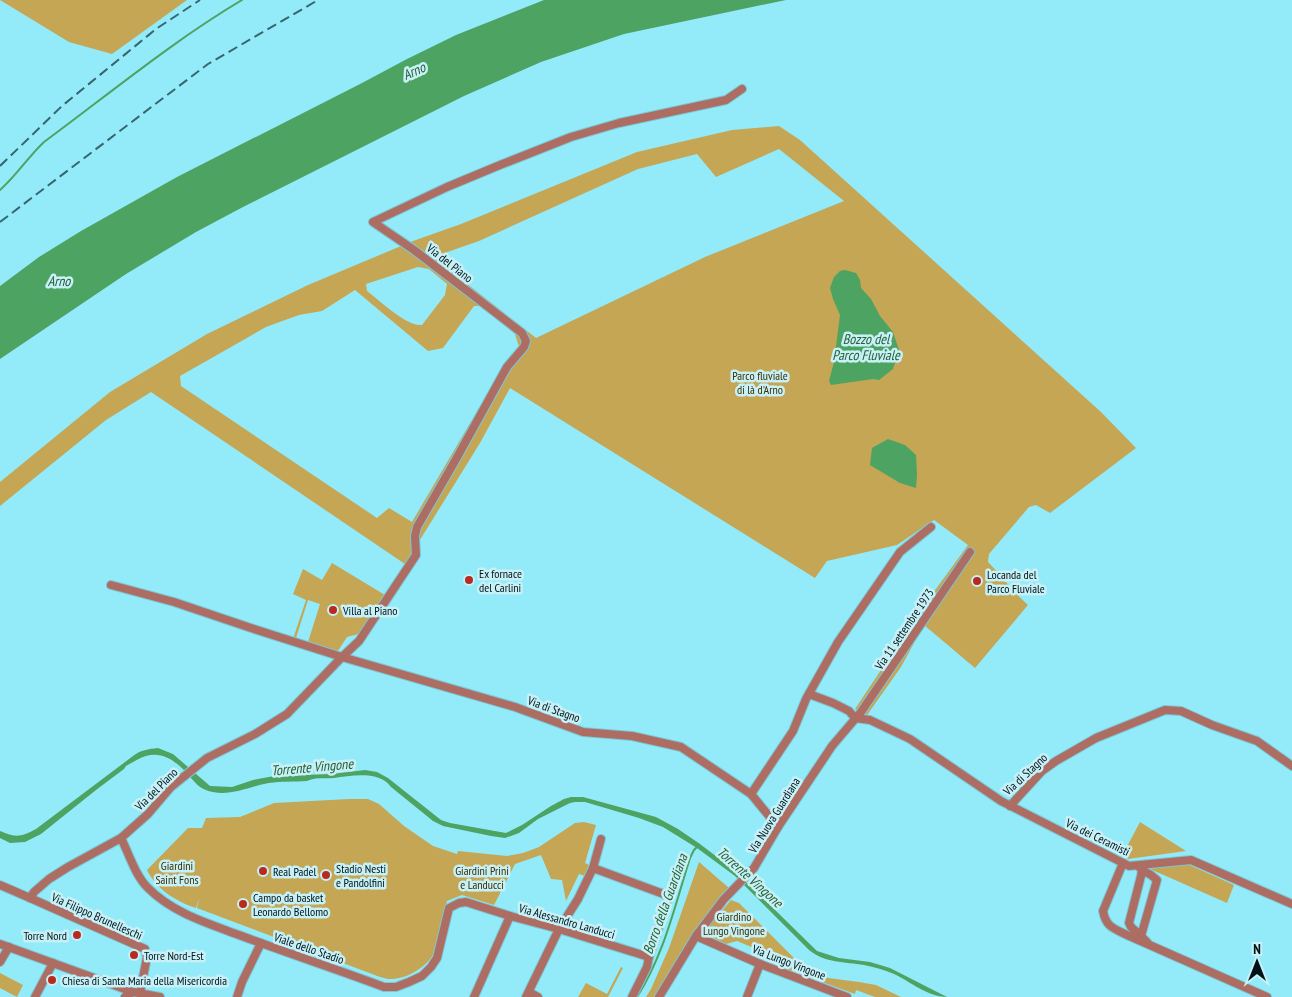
<svg xmlns="http://www.w3.org/2000/svg" width="1292" height="997" font-family="'PT Sans Narrow',sans-serif">
	<rect width="100%" height="100%" fill="#93ebfa"/>
	<!-- green -->
	<g fill="#c4a655" fill-rule="evenodd">
		<path d="M0,0H187L112,54L69,42Z"/>
		<path d="M779,126L800,140L1101,412L1136,448L1050,513L1036,505L1029,507L989,554L988,562C1002,576 1013,592 1028,605L975,668L924,625L901,667L867,715L855,709L925,604L968,545L934,520L897,545L827,561L815,578L510,388L480,443L405,564L151,392L106,420L0,506V482L110,392L207,334L308,285L413,241L461,224L637,152L732,130ZM779,149L844,201L705,257L536,338L433,257L479,241L638,169L697,154L716,177ZM418,267L429,269L447,284L445,295L422,325C407,327 379,300 367,291L366,284ZM355,290L428,351L443,348L474,306H480L515,334L519,347L503,367L412,522L389,508L377,518L181,386L180,376L266,327L299,315L322,311Z"/>
		<path d="M332,563L385,595L362,633L347,637L336,654L293,639L306,600L293,594L303,569L322,580ZM308,600L320,604L308,642L296,638Z"/>
		<path d="M349,799H368L379,804L404,826L433,846L457,854L458,851L507,856L523,853L539,847L575,823L584,822L596,825L585,863L589,865L585,876L579,874L566,901L562,880L551,879L541,855L515,864L494,905L462,895L447,901L433,955C424,969 405,980 388,979C383,978 377,976 372,974L197,908L199,898L196,908C177,902 156,889 147,870L188,828H202L206,818L240,817L274,803Z"/>
		<path d="M1140,822L1186,851L1128,859L1122,856Z"/>
		<path d="M699,862L729,888L699,926L690,939L659,997H646L651,989L669,948Z"/>
		<path d="M1183,862L1234,885L1227,903L1141,865Z"/>
		<path d="M731,900L739,903L798,962L812,971L828,978L859,982L876,985L901,997H875L856,990L855,994L781,967L783,960L737,941L726,944L703,933Z"/>
		<path d="M621,967L623,968L608,997H578L586,983L607,994Z"/>
		<path d="M0,973L23,985L17,997L0,988Z"/>
	</g>
	<!-- water -->
	<g fill="#4da361">
		<path d="M544,0H786L624,34L541,62L464,96L243,207L196,232L126,274L0,359V286L39,257L81,231L177,177L362,83L407,59L456,35Z"/>
		<path d="M845,270L856,273L860,280L861,288L871,299L880,316L893,332L899,350L893,369L879,380L873,379L831,385L829,381L834,362L840,315L833,299L830,288L834,277L840,271Z"/>
		<path d="M888,439L905,445L916,455L917,475L916,488L900,483L870,465L872,448Z"/>
		<path d="M158,748L173,754L210,786L232,787L253,780L274,776L332,774L365,770L377,772L388,778L441,820L450,823L506,833L522,825L551,806L564,799L571,797H583L656,817L678,829L700,844L734,870L817,951L839,958L870,962L890,968L947,997C928,997 911,982 894,974C885,970 874,967 864,965C845,962 825,963 809,950L735,876L697,848L663,827L639,818L585,802H575L570,803L538,819L519,833L511,836L505,838L491,836L443,826L433,821L391,787C379,770 351,776 334,778C325,779 315,777 307,781C294,782 281,781 269,783C250,786 232,796 213,792C202,790 198,786 191,778C180,765 165,750 146,756C139,758 132,763 126,766L124,769L96,790L41,834L25,842L10,843L0,838V831C16,838 21,837 36,829L133,756C141,750 148,749 158,748Z"/>
	</g>
	<g fill="none" stroke-linecap="round" stroke-linejoin="round">
		<!-- stream -->
		<g stroke="#4da361" stroke-width="2">
			<path d="M0,190C17,175 28,157 44,142C109,94 173,41 242,0"/>
			<path d="M637,997C664,955 675,905 690,858L694,850L697,847"/>
		</g>
		<!-- minor casing -->
		<g stroke="#7bc8d6" stroke-width="10">
			<g id="minor">
				<path d="M111,585L174,602L257,630L342,657L515,707L583,732L632,736L681,747L751,794L778,827"/>
				<path d="M809,694L833,703L849,711L855,718L870,720L910,739L1001,801L1129,866L1191,860L1292,904"/>
				<path d="M751,794L793,731L806,699L838,642L900,552L931,527"/>
				<path d="M1010,806L1042,771L1056,761L1096,738L1165,710L1181,711L1212,725L1257,741L1292,766"/>
				<path d="M121,838C129,854 135,875 148,888C173,913 207,923 239,935C287,953 336,969 384,987H396L409,982L422,976L431,967L437,958L449,908L459,903L466,902L510,916L559,929L649,957"/>
				<path d="M1123,863L1103,911C1106,927 1113,928 1127,935L1267,997"/>
				<path d="M593,868L601,839"/>
				<path d="M1140,868L1142,870L1141,876L1129,923L1131,927L1141,936"/>
				<path d="M1142,870L1151,875L1157,880L1141,936L1147,942"/>
				<path d="M0,885L30,898L145,949L147,957L140,993"/>
				<path d="M30,898L34,892L49,879L68,867L121,838L148,814L171,787L207,758L255,734L287,714L342,657L359,641L416,555L415,536L417,527L455,461L507,367L524,347L526,341L522,333L414,250L373,222L447,187L500,165L571,137L619,123L726,100L742,89"/>
				<path d="M696,936L760,964L847,997"/>
				<path d="M0,944L133,992"/>
				<path d="M0,962L9,947"/>
				<path d="M529,992L538,997"/>
				<path d="M35,997L53,963"/>
				<path d="M125,997L133,992L160,997"/>
				<path d="M237,997L242,982L261,943"/>
				<path d="M474,997L510,916"/>
				<path d="M526,997L559,929L578,899L593,868L669,896L649,957L647,967L632,997"/>
				<path d="M659,997L696,936L724,899L754,868L778,827L832,746L861,712L970,552"/>
				<path d="M747,997L760,964"/>
			</g>
		</g>
		<!-- minor -->
		<use href="#minor" stroke="#ae6d63" stroke-width="8"/>
		<!-- rail -->
		<g stroke="#38656d" stroke-width="2" stroke-dasharray="10 5" stroke-linecap="butt">
			<path d="M0,166L62,106L156,29L200,0"/>
			<path d="M0,222L208,64L318,0"/>
		</g>
	</g>
	<!-- markers -->
	<g fill="#b82a1f" stroke="#c7f0f7" stroke-width="2">
		<circle cx="469" cy="580" r="5"/>
		<circle cx="977" cy="581" r="5"/>
		<circle cx="333" cy="610" r="5"/>
		<circle cx="263" cy="871" r="5"/>
		<circle cx="326" cy="875" r="5"/>
		<circle cx="243" cy="904" r="5"/>
		<circle cx="77" cy="935" r="5"/>
		<circle cx="134" cy="955" r="5"/>
		<circle cx="52" cy="980" r="5"/>
	</g>
	<g text-anchor="middle" dominant-baseline="central" stroke-width="5" stroke-linejoin="round" paint-order="stroke">
		<!-- street labels -->
		<g font-size="12" fill="#001317" stroke="#c7f0f7">
			<text transform="translate(450 263) rotate(38)">Via del Piano</text>
			<text transform="translate(904 629) rotate(-56)">Via 11 settembre 1973</text>
			<text transform="translate(554 709) rotate(20)">Via di Stagno</text>
			<text transform="translate(1025 774) rotate(-43)">Via di Stagno</text>
			<text transform="translate(156 789) rotate(-45)">Via del Piano</text>
			<text transform="translate(774 815) rotate(-58)">Via Nuova Guardiana</text>
			<text transform="translate(1098 837) rotate(26)">Via dei Ceramisti</text>
			<text transform="translate(97 916) rotate(24)">Via Filippo Brunelleschi</text>
			<text transform="translate(567 921) rotate(16)">Via Alessandro Landucci</text>
			<text transform="translate(309 948) rotate(19)">Viale dello Stadio</text>
			<text transform="translate(789 962) rotate(21)">Via Lungo Vingone</text>
		</g>
		<!-- park labels -->
		<g font-size="12" fill="#3c2d00" stroke="#c7f0f7">
			<text x="760" y="375">Parco fluviale<tspan x="760" dy="14">di là d'Arno</tspan></text>
			<text x="177" y="865">Giardini<tspan x="177" dy="14">Saint Fons</tspan></text>
			<text x="482" y="870">Giardini Prini<tspan x="482" dy="14">e Landucci</tspan></text>
			<text x="734" y="916">Giardino<tspan x="734" dy="14">Lungo Vingone</tspan></text>
		</g>
		<!-- poi labels -->
		<g font-size="12" fill="#001317" stroke="#c7f0f7" text-anchor="start">
			<text x="479" y="573">Ex fornace<tspan x="479" dy="14">del Carlini</tspan></text>
			<text x="987" y="574">Locanda del<tspan x="987" dy="14">Parco Fluviale</tspan></text>
			<text x="343" y="610">Villa al Piano</text>
			<text x="336" y="868">Stadio Nesti<tspan x="336" dy="14">e Pandolfini</tspan></text>
			<text x="273" y="871">Real Padel</text>
			<text x="253" y="897">Campo da basket<tspan x="253" dy="14">Leonardo Bellomo</tspan></text>
			<text x="67" y="935" text-anchor="end">Torre Nord</text>
			<text x="144" y="955">Torre Nord-Est</text>
			<text x="62" y="980">Chiesa di Santa Maria della Misericordia</text>
		</g>
		<!-- water labels -->
		<g font-size="14" font-style="italic" fill="#256134" stroke="#c7f0f7">
			<text transform="translate(414 71) rotate(-25)">Arno</text>
			<text x="59" y="281">Arno</text>
			<text x="866" y="339">Bozzo del<tspan x="866" dy="16">Parco Fluviale</tspan></text>
			<text transform="translate(312 767) rotate(-5)">Torrente Vingone</text>
			<text transform="translate(750 877) rotate(42)">Torrente Vingone</text>
			<text transform="translate(665 904) rotate(-70)">Borro della Guardiana</text>
		</g>
	</g>
	<!-- north arrow -->
	<g transform="translate(1257 962)" stroke="#c7f0f7" stroke-width="4" paint-order="stroke">
	<path d="M0-4L9 19L0 12L-9 19Z" fill="#001317"/>
	<text y="-8" font-size="14" font-weight="bold" text-anchor="middle" fill="#001317">N</text>
	</g>
</svg>
